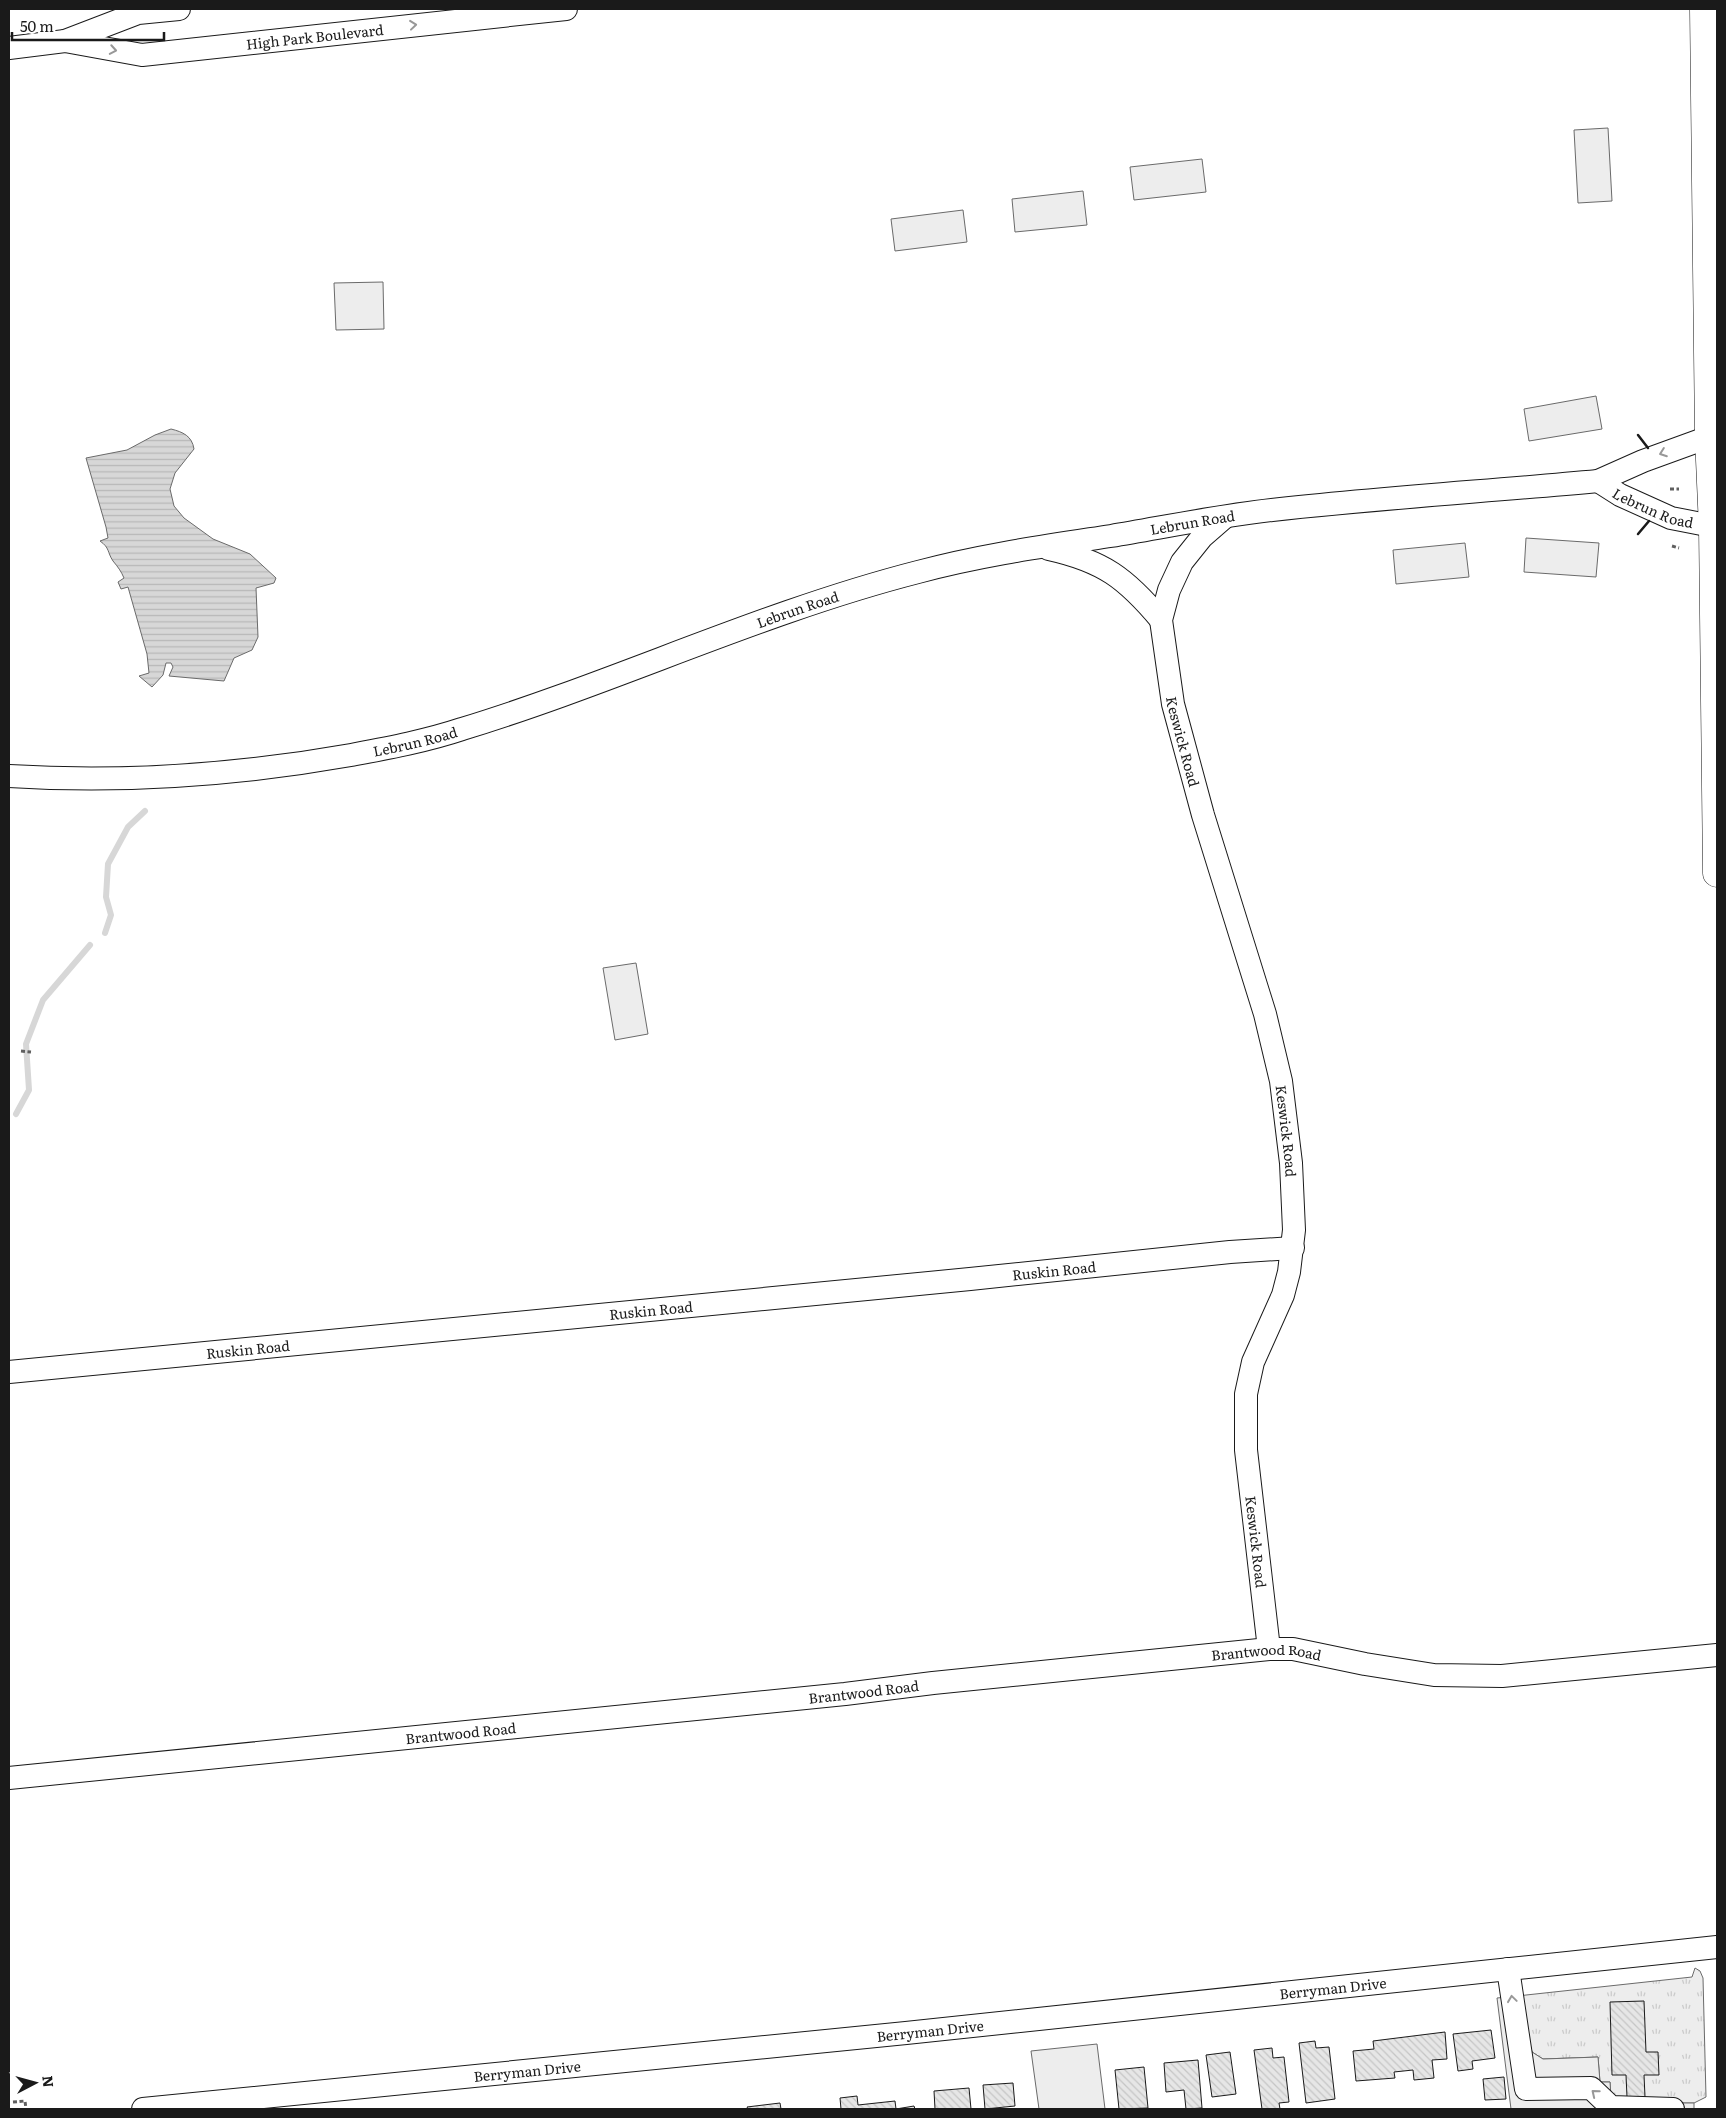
<svg xmlns="http://www.w3.org/2000/svg" width="1726" height="2118" font-family="Literata,serif">
	<defs>
		<pattern id="grass-tufts" width="24" height="20" patternUnits="userSpaceOnUse" patternTransform="scale(1.25)"><rect width="24" height="20" fill="#ededed"/><path d="M3 7l-1-3M5 7V3M7 7l1-3M15 17l-1-3M17 17v-4M19 17l1-3" fill="none" stroke="#cbcbcb"/></pattern>
		<pattern id="water-rules" width="6" height="5" patternUnits="userSpaceOnUse" patternTransform="scale(1.25)"><rect width="6" height="5" fill="#d7d7d7"/><path d="M0 2.5h6" fill="none" stroke="#b8b8b8"/></pattern>
		<pattern id="building-back-hatch" width="6" height="6" patternUnits="userSpaceOnUse" patternTransform="scale(1.25)"><rect width="6" height="6" fill="#e6e6e6"/><path d="M-1 5l2 2M0 0l6 6M5-1l2 2" fill="none" stroke="#c5c5c5"/></pattern>
	</defs>
	<rect width="100%" height="100%" fill="#fff"/>
	<!-- grass -->
	<path fill="url(#grass-tufts)" stroke="#6a6a6a" d="M1695,1968L1700,1971L1703,1978L1706,2097L1694,2103H1622L1611,2097L1610,2082H1600L1598,2057L1543,2059L1532,2052L1517,1996L1692,1977Z"/>
	<!-- built -->
	<g fill="#ededed" stroke="#6a6a6a">
		<path d="M1608,128L1612,201L1578,203L1574,130Z"/>
		<path d="M1202,159L1206,192L1134,200L1130,167Z"/>
		<path d="M1083,191L1087,225L1015,232L1012,199Z"/>
		<path d="M963,210L967,242L895,251L891,219Z"/>
		<path d="M383,282L384,329L336,330L334,283Z"/>
		<path d="M1596,396L1602,429L1529,441L1524,409Z"/>
		<path d="M1526,538L1599,543L1596,577L1524,572Z"/>
		<path d="M1465,543L1469,577L1396,584L1393,550Z"/>
		<path d="M636,963L648,1034L615,1040L603,968Z"/>
		<path d="M1517,1996L1532,2052L1543,2059L1598,2057L1600,2082H1610L1611,2097L1622,2103H1694V2109H1511L1497,1998Z"/>
		<path d="M1097,2044L1105,2109H1039L1031,2051Z"/>
	</g>
	<!-- water -->
	<path fill="url(#water-rules)" stroke="#6a6a6a" d="M171,429C183,432 192,436 194,449L175,473L170,489L174,506L184,518L213,539L250,554L276,578L274,583L256,588L258,637L252,650L234,658L224,681L169,676L173,667L171,663H166L163,675L152,687L139,676L149,673L147,654L128,587L121,589L118,582L124,578C121,571 118,567 113,561C107,552 110,548 100,541L108,538L106,527L86,458L127,450L155,435Z"/>
	<g fill="none" stroke-linecap="round" stroke-linejoin="round">
		<!-- stream -->
		<g stroke="#d7d7d7" stroke-width="6">
			<path d="M105,933L111,915L106,897L108,864L128,827L145,811"/>
			<path d="M16,1114L29,1090L26,1044L43,1000L90,945"/>
		</g>
	</g>
	<!-- building -->
	<g fill="url(#building-back-hatch)" stroke="#1a1a1a">
		<path d="M1644,2001L1646,2052H1658L1659,2075H1644L1645,2097H1627L1626,2075H1612L1610,2002Z"/>
		<path d="M1491,2030L1495,2058L1472,2061L1473,2069L1458,2071L1453,2034Z"/>
		<path d="M1445,2032L1447,2059L1432,2060L1434,2078L1414,2080L1413,2070L1394,2072L1395,2078L1356,2081L1353,2051L1374,2049L1373,2041Z"/>
		<path d="M1315,2041L1316,2048L1329,2047L1335,2099L1306,2103L1299,2043Z"/>
		<path d="M1272,2048L1273,2058L1284,2057L1289,2102L1279,2103L1280,2109H1262L1254,2050Z"/>
		<path d="M1230,2052L1236,2094L1212,2097L1206,2055Z"/>
		<path d="M1198,2060L1202,2108L1186,2109L1184,2090L1166,2092L1164,2063Z"/>
		<path d="M1144,2067L1148,2108L1119,2109L1115,2070Z"/>
		<path d="M1504,2077L1506,2099L1485,2100L1483,2079Z"/>
		<path d="M1013,2083L1015,2106L985,2109L983,2085Z"/>
		<path d="M969,2088L971,2109H935L934,2091Z"/>
		<path d="M857,2096L858,2105L895,2101L896,2109L914,2106L915,2109H841L840,2098Z"/>
		<path d="M780,2103L781,2109H748L747,2107Z"/>
	</g>
	<g fill="none" stroke-linecap="round" stroke-linejoin="round">
		<!-- minor casing -->
		<g stroke="#1a1a1a" stroke-width="24">
			<g id="minor">
				<path id="s1" d="M65,41L142,55L566,9"/>
				<path d="M9,48L65,41L138,13L179,9"/>
				<path id="s2" d="M1598,481L1620,495L1671,518L1717,527"/>
				<path id="s3" d="M1225,517L1202,537L1182,562L1169,590L1161,620L1173,704L1203,815L1265,1014L1281,1081L1291,1163L1294,1230L1289,1272L1283,1295L1253,1362L1246,1394V1450L1269,1649"/>
				<path d="M1049,549C1103,561 1126,578 1161,620"/>
				<path id="s4" d="M9,776C123,783 238,775 351,755C388,748 426,741 462,729C616,682 762,612 918,572C981,555 1046,546 1111,536C1165,527 1218,516 1272,510C1381,498 1490,491 1598,481L1643,461L1709,437"/>
				<path id="s5" d="M9,1372L970,1279L1230,1252L1293,1248"/>
				<path id="s6" d="M9,1778L845,1694L933,1683L1269,1649H1293L1365,1664L1434,1675L1502,1676L1717,1655"/>
				<path d="M1508,1969L1526,2089L1591,2088L1611,2107L1673,2109"/>
				<path id="s7" d="M143,2109L906,2033L1717,1947"/>
			</g>
		</g>
		<!-- major casing -->
		<g stroke="#1a1a1a" stroke-width="29">
			<path id="major" d="M1704,9L1709,437L1713,527L1717,873"/>
		</g>
		<!-- path -->
		<g stroke="#5f5f5f" stroke-width="3" stroke-dasharray="4 2.5" stroke-linecap="butt">
			<path d="M1670,489H1679"/>
			<path d="M1672,546L1679,548"/>
			<path d="M21,1051L31,1052"/>
			<path d="M13,2102L25,2101L26,2109"/>
		</g>
		<!-- minor -->
		<use href="#minor" stroke="#fff" stroke-width="22"/>
		<!-- major -->
		<use href="#major" stroke="#fff" stroke-width="28"/>
		<!-- wall -->
		<g stroke="#1a1a1a" stroke-width="2.5">
			<path d="M1638,435L1648,448"/>
			<path d="M1638,534L1649,521"/>
		</g>
	</g>
	<!-- one-way arrows -->
	<defs><path id="oneway-chevron" d="M-2-3.5L2.5 0L-2 3.5" fill="none" stroke-width="1.6" stroke-linecap="round" stroke-linejoin="round" transform="scale(1.25)"/></defs>
	<g stroke="#989898">
		<use href="#oneway-chevron" transform="translate(413 25) rotate(-6)"/>
		<use href="#oneway-chevron" transform="translate(113 50) rotate(10)"/>
		<use href="#oneway-chevron" transform="translate(1663 453) rotate(160)"/>
		<use href="#oneway-chevron" transform="translate(1512 1999) rotate(-98)"/>
		<use href="#oneway-chevron" transform="translate(1595 2093) rotate(-141)"/>
	</g>
	<g text-anchor="middle" dominant-baseline="central" stroke-width="4" stroke-linejoin="round" paint-order="stroke">
		<!-- street labels -->
		<g font-size="14" fill="#1a1a1a" stroke="#fff">
			<text stroke="none"><textPath href="#s1" startOffset="252">High Park Boulevard</textPath></text>
			<text stroke="none"><textPath href="#s2" startOffset="62">Lebrun Road</textPath></text>
			<text stroke="none"><textPath href="#s4" startOffset="1219">Lebrun Road</textPath></text>
			<text stroke="none"><textPath href="#s4" startOffset="814">Lebrun Road</textPath></text>
			<text stroke="none"><textPath href="#s3" startOffset="248">Keswick Road</textPath></text>
			<text stroke="none"><textPath href="#s4" startOffset="409">Lebrun Road</textPath></text>
			<text stroke="none"><textPath href="#s3" startOffset="652">Keswick Road</textPath></text>
			<text stroke="none"><textPath href="#s5" startOffset="1050">Ruskin Road</textPath></text>
			<text stroke="none"><textPath href="#s5" startOffset="645">Ruskin Road</textPath></text>
			<text stroke="none"><textPath href="#s5" startOffset="240">Ruskin Road</textPath></text>
			<text stroke="none"><textPath href="#s3" startOffset="1072">Keswick Road</textPath></text>
			<text stroke="none"><textPath href="#s6" startOffset="1264">Brantwood Road</textPath></text>
			<text stroke="none"><textPath href="#s6" startOffset="859">Brantwood Road</textPath></text>
			<text stroke="none"><textPath href="#s6" startOffset="454">Brantwood Road</textPath></text>
			<text stroke="none"><textPath href="#s7" startOffset="1196">Berryman Drive</textPath></text>
			<text stroke="none"><textPath href="#s7" startOffset="791">Berryman Drive</textPath></text>
			<text stroke="none"><textPath href="#s7" startOffset="386">Berryman Drive</textPath></text>
		</g>
	</g>
	<!-- border -->
	<rect width="1726" height="2118" fill="none" stroke="#1a1a1a" stroke-width="20"/>
	<!-- north arrow -->
	<g transform="translate(35 2083) rotate(84)" stroke="#ffffff" stroke-width="4" paint-order="stroke">
	<path d="M0-4L9 19L0 12L-9 19Z" fill="#1a1a1a"/>
	<text y="-8" font-size="14" font-weight="bold" text-anchor="middle" fill="#1a1a1a">N</text>
	</g>
	<!-- scale -->
	<path d="M12 32v8h152v-8" fill="none" stroke="#1a1a1a" stroke-width="2.5"/>
	<text x="20" y="32" font-size="15" fill="#1a1a1a" stroke="#ffffff" stroke-width="4" paint-order="stroke">50 m</text>
</svg>
